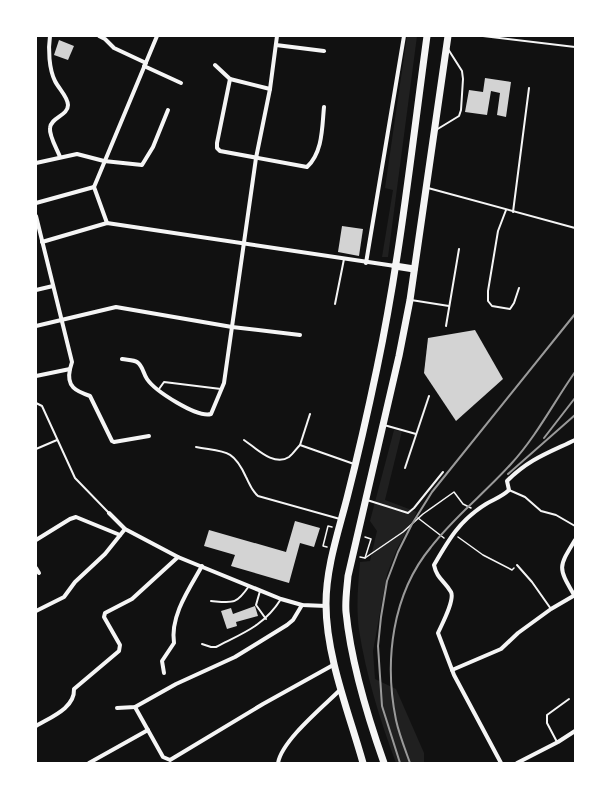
<svg xmlns="http://www.w3.org/2000/svg" width="611" height="799" font-family="'Times New Roman',serif">
	<rect width="100%" height="100%" fill="#111"/>
	<!-- green -->
	<g fill="#202020">
		<path d="M407,36H417L388,257H382L393,190L385,188Z"/>
		<path d="M394,430L402,431L385,500L417,512L397,549L387,574L373,651L375,679L396,689L424,753V763H396C380,720 366,675 359,630C356,607 358,585 360,562L370,561L377,531L370,521Z"/>
	</g>
	<!-- building -->
	<g fill="#d3d3d3">
		<path d="M59,40L74,46L68,60L54,55Z"/>
		<path d="M485,78L511,82L506,117L497,115L500,93L491,91L487,115L465,112L469,90L483,92Z"/>
		<path d="M342,226L363,229L359,256L338,252Z"/>
		<path d="M475,330L503,379L456,421L424,373L428,338Z"/>
		<path d="M295,521L320,528L314,547L300,543L289,583L231,566L235,555L204,546L209,530L286,552Z"/>
		<path d="M255,606L258,616L236,622L237,626L227,629L221,611L231,608L233,614Z"/>
	</g>
	<g fill="none" stroke-linecap="round" stroke-linejoin="round">
		<!-- path -->
		<g stroke="#f5f5f5" stroke-width="1.5">
			<path d="M418,518L444,538"/>
			<path d="M365,537L371,539L365,558"/>
			<path d="M458,537L483,555L512,570L514,568"/>
			<path d="M327,547L323,546L328,526L332,527"/>
			<path d="M360,557L365,558L403,532L423,514L454,492L463,504L471,508"/>
		</g>
		<!-- service -->
		<g stroke="#f5f5f5" stroke-width="2">
			<path d="M483,36L575,47"/>
			<path d="M436,130L459,116L461,110L463,79L462,71L448,49"/>
			<path d="M428,188L575,228"/>
			<path d="M506,210L498,231L488,291V301L492,306L510,309L514,303L519,288"/>
			<path d="M513,212L529,88"/>
			<path d="M411,300L449,306"/>
			<path d="M335,304L344,259"/>
			<path d="M446,326L459,249"/>
			<path d="M159,389L164,382L221,389"/>
			<path d="M36,403L42,406L75,478L108,512"/>
			<path d="M384,425L416,434"/>
			<path d="M244,440C256,448 274,467 289,457C293,454 296,449 300,445L354,464"/>
			<path d="M300,445L310,414"/>
			<path d="M196,447C224,452 233,448 246,477C250,485 252,491 258,496L340,519"/>
			<path d="M36,449L57,440"/>
			<path d="M405,468L429,396"/>
			<path d="M509,490L525,497L541,511L556,515L575,526"/>
			<path d="M367,500L408,513L414,508L443,472"/>
			<path d="M517,565L532,582L551,609"/>
			<path d="M260,591L256,605L266,619"/>
			<path d="M211,601C233,603 236,605 249,586"/>
			<path d="M202,644L211,647H216C243,633 264,626 281,599"/>
			<path d="M557,742L547,723V715L569,699"/>
		</g>
		<!-- minor -->
		<g stroke="#f5f5f5" stroke-width="4">
			<path d="M50,36C48,49 49,69 55,81C59,89 68,97 68,105C68,116 51,117 50,128C49,136 57,149 60,157"/>
			<path d="M99,36L105,39L114,48L146,63"/>
			<path d="M276,45L324,51"/>
			<path d="M215,65L230,79L270,89"/>
			<path d="M144,66L181,83"/>
			<path d="M230,79L217,143V148L220,151L307,167C323,152 322,127 324,107"/>
			<path d="M36,163L77,154L104,161L142,165L153,147L168,110"/>
			<path d="M94,187L157,36"/>
			<path d="M36,203L94,187L107,223"/>
			<path d="M36,216L72,362L70,369L36,376"/>
			<path d="M42,242L107,223L395,266"/>
			<path d="M366,263L404,36"/>
			<path d="M36,290L53,286"/>
			<path d="M36,326L116,307L232,327L300,335"/>
			<path d="M122,359C127,360 134,360 137,362C143,366 143,373 147,379C155,391 197,418 211,414L224,383L256,158L270,89L277,36"/>
			<path d="M70,369C66,387 76,391 90,396L112,441L114,442L149,436"/>
			<path d="M109,513L125,529L178,557L281,599L302,605L326,606"/>
			<path d="M36,540L70,519L76,517L120,535"/>
			<path d="M36,568L39,573"/>
			<path d="M574,595C558,567 558,568 575,540"/>
			<path d="M36,611L64,597L75,582L105,554L125,529"/>
			<path d="M452,670L501,649L518,633L551,609L575,595"/>
			<path d="M164,673L162,661L174,643C170,616 189,589 202,566"/>
			<path d="M135,707L163,757L170,760L263,704L335,664"/>
			<path d="M117,708L135,707L176,684L235,657L287,625L293,620L302,605"/>
			<path d="M36,726C51,717 75,708 74,689L119,651L120,645L104,617L105,613L132,599L178,557"/>
			<path d="M89,763L148,730"/>
			<path d="M278,763C282,740 324,706 341,689"/>
			<path d="M501,763L454,675L438,633C442,624 455,600 451,592C444,580 437,579 434,565C449,539 460,520 486,504C494,499 502,497 509,490L507,481C529,459 548,453 575,440"/>
			<path d="M517,763L558,742L575,731"/>
		</g>
		<!-- trunk -->
		<g stroke="#f5f5f5" stroke-width="7">
			<path d="M395,266L414,269"/>
			<path d="M363,763C349,713 326,656 326,604C326,568 338,533 347,498C358,455 368,411 377,368C400,259 412,146 427,36"/>
			<path d="M384,763C367,715 351,663 346,612C345,600 347,588 348,576L399,356L410,300L448,36"/>
		</g>
		<!-- rail -->
		<g stroke="#9a9a9a" stroke-width="2">
			<path d="M544,438L575,398"/>
			<path d="M508,474L575,415"/>
			<path d="M400,763L382,706L378,646L381,617L387,581L398,552L412,524L432,492L575,314"/>
			<path d="M410,763C405,749 399,734 396,720C384,661 392,594 431,547C455,516 485,493 511,464C536,437 554,402 575,372"/>
		</g>
	</g>
	<!-- border -->
	<rect width="611" height="799" fill="none" stroke="#ffffff" stroke-width="74"/>
</svg>
